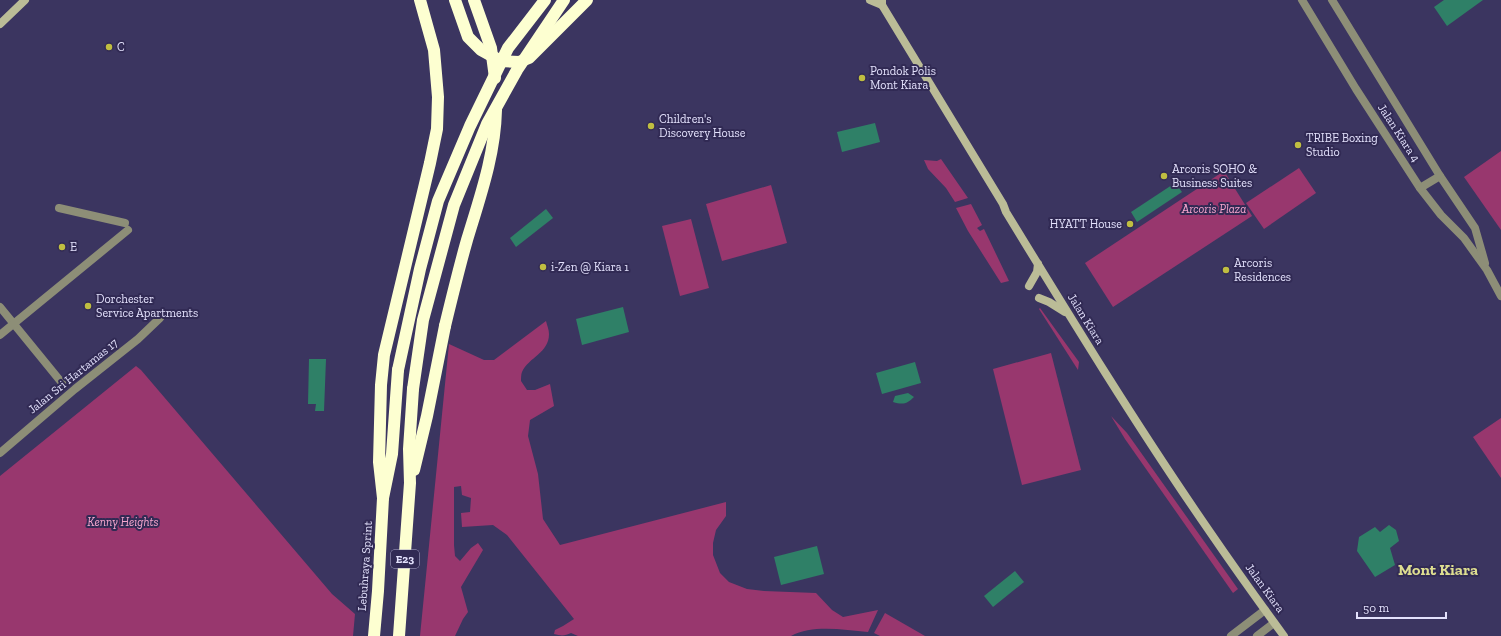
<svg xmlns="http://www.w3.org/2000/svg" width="1501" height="636" font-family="'Zilla Slab',serif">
	<rect width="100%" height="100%" fill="#3b3560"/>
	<!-- green -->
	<g fill="#98376e">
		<path d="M1501,151V230L1464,177Z"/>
		<path d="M941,159L968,198L955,202L946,188L928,169L924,160L937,161Z"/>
		<path d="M1299,168L1316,193L1264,229L1246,203Z"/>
		<path d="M1224,171L1252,216L1113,307L1085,263Z"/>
		<path d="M771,185L787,243L722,261L706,204Z"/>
		<path d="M971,204L982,225L977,228L980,231L984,229L1009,281L1001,283L968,231L956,208Z"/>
		<path d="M691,219L709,288L680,296L662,226Z"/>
		<path d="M1040,308L1079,362L1078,370L1039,309Z"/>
		<path d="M546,321C547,325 549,330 549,334C549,353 529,357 522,372C521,374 521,379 521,381L527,390H535L550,384L554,406L530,420L528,436L538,474L543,519L560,545L726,502V516L716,530L713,543V555L720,573L729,582L747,589L764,591L816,593L832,610L843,617L878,610L868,632C844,630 813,624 791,636H578L571,633C565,636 561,636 554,634L555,630L563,626L574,619L507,535L493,525L462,527L461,513L470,512L471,498L462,495L461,486L454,487V545L455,556L460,561L471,548L478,543L483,550L461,587L468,612L463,619L455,636H420L449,344L484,360H494Z"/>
		<path d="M1051,353L1081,470L1022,485L993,369Z"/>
		<path d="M136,366L141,370L332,594L355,614L353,636H0V476Z"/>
		<path d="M1111,416L1127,433L1238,589L1233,593L1125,439Z"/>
		<path d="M1501,418V478L1473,437Z"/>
		<path d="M885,613L925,636H880L874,633Z"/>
	</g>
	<!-- water -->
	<g fill="#2f8067">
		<path d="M1444,0H1483L1447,26L1434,7Z"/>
		<path d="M875,123L880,142L842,152L837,132Z"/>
		<path d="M1175,183L1182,192L1137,222L1131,212Z"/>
		<path d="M546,209L553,218L516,247L510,238Z"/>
		<path d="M623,307L629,332L582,345L576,319Z"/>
		<path d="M309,359H326L324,411H315L316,404H308Z"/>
		<path d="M915,362L921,383L882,394L876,373Z"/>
		<path d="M908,393L914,397C907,404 903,405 893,402L895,396Z"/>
		<path d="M1389,525L1396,530L1399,541L1390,548L1395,565L1375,577L1357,551L1359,537L1375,527L1380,532Z"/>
		<path d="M817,546L824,574L781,585L774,557Z"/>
		<path d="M1015,571L1024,582L993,607L984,596Z"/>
	</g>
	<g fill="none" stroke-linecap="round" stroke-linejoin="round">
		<!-- street -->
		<g stroke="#8d8e77" stroke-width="8">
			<path d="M1302,0L1356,89L1420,188L1441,215L1464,238L1487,270L1501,296"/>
			<path d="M1332,0L1440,176L1475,228L1485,263"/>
			<path d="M1420,188L1440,176"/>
			<path d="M59,208L125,223"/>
			<path d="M0,307L62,383"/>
			<path d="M0,335L128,230"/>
			<path d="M0,453L75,389L138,339L160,318"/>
			<path d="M1231,636L1265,610"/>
			<path d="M1257,636L1274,623"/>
		</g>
		<!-- secondary -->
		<g stroke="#bbbc97" stroke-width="8">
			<path d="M870,0L882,5"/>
			<path d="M882,0V5L1003,204L1006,212C1072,320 1138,428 1210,532C1234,567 1259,602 1284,636"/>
			<path d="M0,24L25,0"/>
			<path d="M1029,286L1037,272L1038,264"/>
			<path d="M1039,298L1049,302L1065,312"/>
		</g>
		<!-- highway -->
		<g stroke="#fdffd1" stroke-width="12">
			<path d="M455,0L468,37L481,50L501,61L519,62L529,58L587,0"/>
			<path d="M414,470L427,416L445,326"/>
			<path d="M383,498L379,462L381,385L384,355L430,163L437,129L438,97L434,50L420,0"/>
			<path d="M374,636L378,591L383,498L392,454L398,370"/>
			<path d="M399,636L410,483L409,449L413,389"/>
		</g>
		<!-- highway-bridge -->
		<g stroke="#fdffd1" stroke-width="12">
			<path d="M474,0L491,48L495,78"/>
			<path d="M445,326C452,297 459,268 467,240C480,197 495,155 496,110"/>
			<path d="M398,370L420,269L438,201L470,126L508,48L545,0"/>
			<path d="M413,389L423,320L454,205L487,124L517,70L564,0"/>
		</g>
	</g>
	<!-- markers -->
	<g fill="#c0be41" stroke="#312a54" stroke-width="1.5">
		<circle cx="109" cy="47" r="4"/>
		<circle cx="862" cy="78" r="4"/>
		<circle cx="651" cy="126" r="4"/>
		<circle cx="1298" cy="145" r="4"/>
		<circle cx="1164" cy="176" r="4"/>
		<circle cx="1130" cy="224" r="4"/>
		<circle cx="62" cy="247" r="4"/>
		<circle cx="543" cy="267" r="4"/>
		<circle cx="1226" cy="270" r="4"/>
		<circle cx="88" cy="306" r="4"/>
	</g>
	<g text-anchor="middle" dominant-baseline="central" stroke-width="4" stroke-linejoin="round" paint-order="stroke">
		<!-- shield labels -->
		<rect fill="#312a54" stroke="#aeaaca" stroke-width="1" x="391" y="550" width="28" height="18" rx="3"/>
		<g font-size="11" font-weight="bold" fill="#e3e1fc">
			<text x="405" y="559">E23</text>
		</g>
		<!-- poi labels -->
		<g font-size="12" fill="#e3e1fc" stroke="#312a54" text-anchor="start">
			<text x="117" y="47">C</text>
			<text x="870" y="71">Pondok Polis<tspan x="870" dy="14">Mont Kiara</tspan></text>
			<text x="659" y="119">Children's<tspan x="659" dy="14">Discovery House</tspan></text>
			<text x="1306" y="138">TRIBE Boxing<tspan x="1306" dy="14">Studio</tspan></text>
			<text x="1172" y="169">Arcoris SOHO &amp;<tspan x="1172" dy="14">Business Suites</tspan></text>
			<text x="1122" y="224" text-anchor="end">HYATT House</text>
			<text x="70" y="247">E</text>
			<text x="1234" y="263">Arcoris<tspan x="1234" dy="14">Residences</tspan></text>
			<text x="551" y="267">i-Zen @ Kiara 1</text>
			<text x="96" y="299">Dorchester<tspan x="96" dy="14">Service Apartments</tspan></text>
		</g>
		<!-- street labels -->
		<g font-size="12" fill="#e3e1fc" stroke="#312a54">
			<text transform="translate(1399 133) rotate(57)">Jalan Kiara 4</text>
			<text transform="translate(1086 319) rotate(58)">Jalan Kiara</text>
			<text transform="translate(73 376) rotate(-39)">Jalan Sri Hartamas 17</text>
			<text transform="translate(365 566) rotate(-86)">Lebuhraya Sprint</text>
			<text transform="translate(1265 588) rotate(54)">Jalan Kiara</text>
		</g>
		<!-- park labels -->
		<g font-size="12" font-style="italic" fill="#f7a6ce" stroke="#312a54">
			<text x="1214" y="209">Arcoris Plaza</text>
			<text x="123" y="522">Kenny Heights</text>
		</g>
		<!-- district labels -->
		<g font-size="16" font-weight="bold" fill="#dede90" stroke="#312a54">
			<text x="1438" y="569">Mont Kiara</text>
		</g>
	</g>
	<!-- scale -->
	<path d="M1357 612v6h89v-6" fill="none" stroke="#e3e1fc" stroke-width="2"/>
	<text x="1363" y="612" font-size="12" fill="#e3e1fc" stroke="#312a54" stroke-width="3" paint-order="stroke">50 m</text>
</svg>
